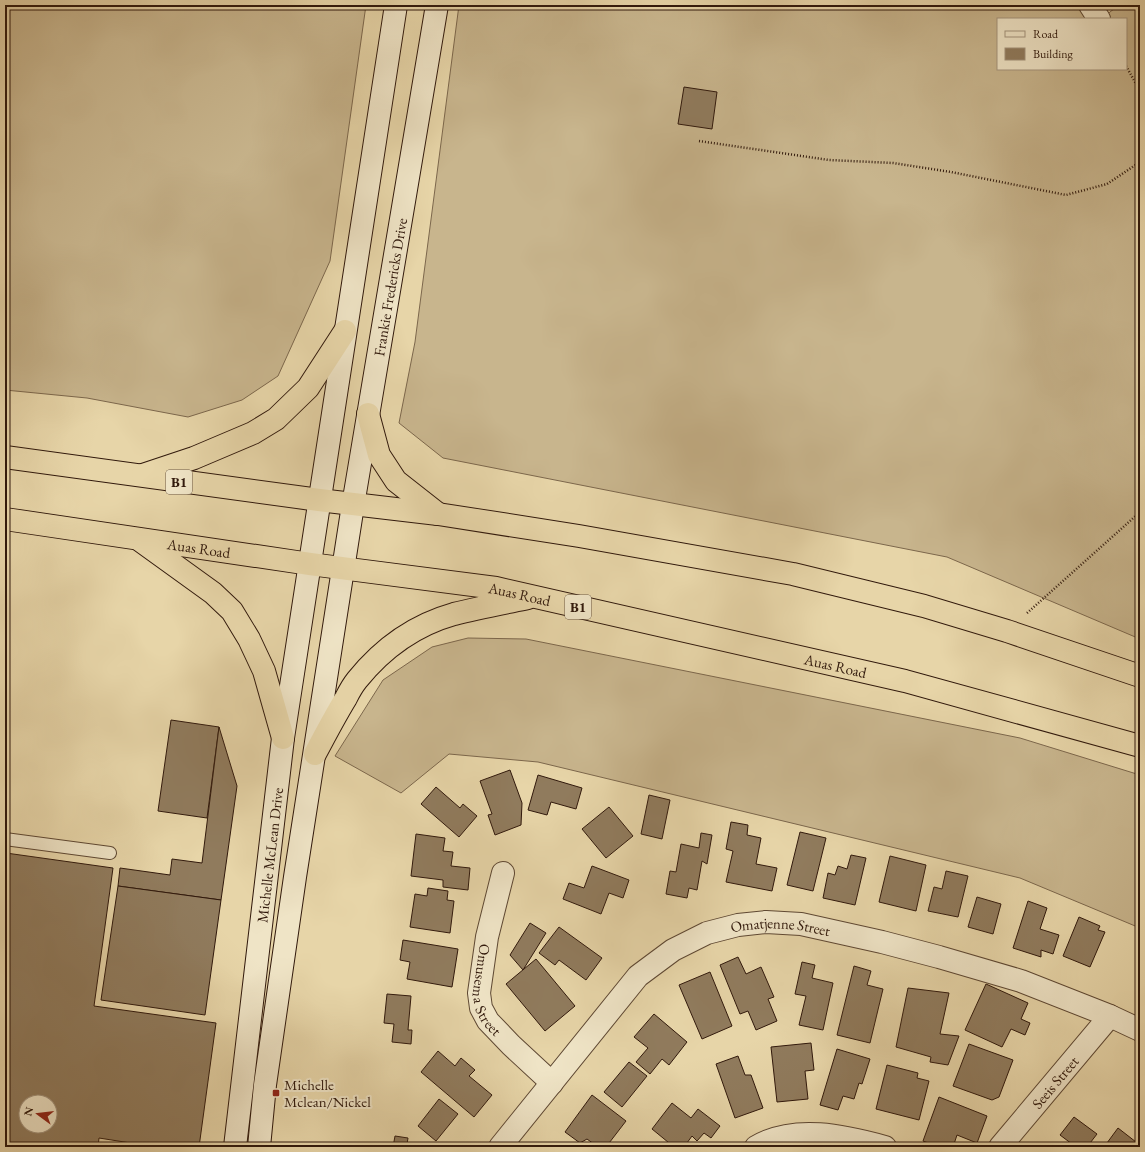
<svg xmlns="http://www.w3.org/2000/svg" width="1145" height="1152" font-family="'EB Garamond',serif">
	<rect width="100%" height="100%" fill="#e7d5a8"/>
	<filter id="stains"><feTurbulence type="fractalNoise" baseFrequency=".005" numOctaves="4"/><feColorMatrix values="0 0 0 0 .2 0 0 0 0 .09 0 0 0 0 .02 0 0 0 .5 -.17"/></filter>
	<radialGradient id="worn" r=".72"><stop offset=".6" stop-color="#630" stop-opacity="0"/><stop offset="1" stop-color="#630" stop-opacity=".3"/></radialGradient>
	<!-- grass -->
	<g fill="#c8b58d" stroke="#7c674c">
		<path d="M5,5H366L330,261L278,376L242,400L188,417L87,398L5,390Z"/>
		<path d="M459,5H1090L1099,19H998V69H1126V19H1101L1119,5H1140V639L947,557L443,458L399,423L415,342Z"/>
		<path d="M468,638L526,639L1020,738L1140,775V928L1020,878L538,762L449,754L401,793L335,756L383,680L432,647Z"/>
	</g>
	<!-- building -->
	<g fill="#907b5d" stroke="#31190c" fill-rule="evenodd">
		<path d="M684,87L717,92L712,129L678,124Z"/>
		<path d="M171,720L219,727L207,818L158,811Z"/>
		<path d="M219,727L237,786L221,900L118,886L120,868L170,875L172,859L202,863Z"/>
		<path d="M510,770L522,803L521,825L495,835L488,815L492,814L480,781Z"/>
		<path d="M538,775L582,788L576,809L551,802L547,815L528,810Z"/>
		<path d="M436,787L460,808L463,804L477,816L459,837L421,804Z"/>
		<path d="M649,795L670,800L662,839L641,834Z"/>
		<path d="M609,807L633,836L606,858L582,829Z"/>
		<path d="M731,822L748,825L747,835L761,838L756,864L777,868L772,891L726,882L733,851L726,849Z"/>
		<path d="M800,832L826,838L813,891L787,885Z"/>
		<path d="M701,833L712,835L707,864L702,861L697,890L689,888L687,898L666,894L670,871L676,872L681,844L699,848Z"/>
		<path d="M416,834L445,838L443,851L453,852L451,866L470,868L468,890L443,887V880L411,876Z"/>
		<path d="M6,853L113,868L94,1006L216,1023L199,1147H156L99,1138L98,1147H5ZM26,1102H50V1126H26Z"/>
		<path d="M851,855L866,858L855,905L823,898L828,873L835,875L838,866L847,869Z"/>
		<path d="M890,856L926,865L916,911L879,902Z"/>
		<path d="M592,866L629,880L623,898L609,893L601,914L563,899L569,883L584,888Z"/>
		<path d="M946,871L968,876L958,917L928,911L934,887L942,889Z"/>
		<path d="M118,886L221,900L205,1015L101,1000Z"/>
		<path d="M428,888L448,891L447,900L454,901L450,933L410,927L415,894L427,896Z"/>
		<path d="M977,897L1001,904L993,934L968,927Z"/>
		<path d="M1028,901L1047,908L1040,929L1059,935L1053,954L1041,950V957L1013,948Z"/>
		<path d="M1079,917L1100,926L1098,930L1105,932L1090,967L1063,956Z"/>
		<path d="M530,923L546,933L523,970L510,955Z"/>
		<path d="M559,927L602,958L586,980L559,960L555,965L539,953Z"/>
		<path d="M403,940L458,949L452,987L407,979L410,962L400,960Z"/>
		<path d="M738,957L746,974L761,967L774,997L768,999L777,1021L756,1030L748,1011L740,1014L720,965Z"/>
		<path d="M536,959L575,1006L545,1031L506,984Z"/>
		<path d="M802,962L815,965L812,978L833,983L823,1030L799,1025L806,996L795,994Z"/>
		<path d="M854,966L871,971L867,985L883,989L870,1043L837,1035Z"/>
		<path d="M710,972L732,1026L702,1039L679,985Z"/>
		<path d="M986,984L1028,1003L1021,1019L1030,1023L1025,1035L1011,1029L1002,1047L965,1030Z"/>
		<path d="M908,988L949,993L940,1034L959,1036L948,1065L930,1062L931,1057L896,1047Z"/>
		<path d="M387,994L411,996L408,1030H412L411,1044L392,1042L394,1024L384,1023Z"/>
		<path d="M654,1014L687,1042L669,1065L662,1059L650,1074L636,1062L648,1048L634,1037Z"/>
		<path d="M811,1043L814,1070L805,1071L808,1099L777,1102L771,1047Z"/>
		<path d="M969,1044L1013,1060L999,1097L992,1100L953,1086Z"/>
		<path d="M837,1049L870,1059L862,1084L859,1083L854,1099L843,1096L838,1110L820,1105Z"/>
		<path d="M438,1051L455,1066L461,1058L475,1070L469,1076L492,1095L474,1117L421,1072Z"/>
		<path d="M738,1056L745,1075H751L763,1108L735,1118L716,1064Z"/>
		<path d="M629,1062L647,1076L622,1107L604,1092Z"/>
		<path d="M887,1065L918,1073L917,1078L929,1081L919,1120L876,1109Z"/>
		<path d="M592,1095L626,1121L606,1147H598L587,1139L580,1143L565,1132Z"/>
		<path d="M939,1097L987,1116L977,1143L957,1135L953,1147H939L923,1141Z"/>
		<path d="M439,1099L458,1114L436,1141L418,1126Z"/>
		<path d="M672,1103L691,1118L698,1109L720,1126L711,1138L704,1133L697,1141L692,1136L684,1147H674L652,1129Z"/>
		<path d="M1074,1117L1097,1134L1087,1147H1076L1060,1135Z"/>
		<path d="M1118,1128L1136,1142L1133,1147H1104Z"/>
		<path d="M395,1136L408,1138L407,1144L416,1145V1147H393Z"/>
	</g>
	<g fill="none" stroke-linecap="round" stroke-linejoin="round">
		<!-- lane casing -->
		<g stroke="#5e4833" stroke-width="14">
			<path id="lane" d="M5,839L110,853"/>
		</g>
		<!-- street casing -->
		<g stroke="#5e4833" stroke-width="24">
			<g id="street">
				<path d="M1090,5L1099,19"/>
				<path id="s1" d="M503,873L487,937L479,993L481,1008L488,1021L511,1045L552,1083"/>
				<path id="s2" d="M500,1147L638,976L673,950L707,933L738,925L766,922L801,924L882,942L939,957L1021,981L1110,1016L1140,1030"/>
				<path d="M756,1147C794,1124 845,1136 885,1147"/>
				<path id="s3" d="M1000,1147L1110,1016"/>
			</g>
		</g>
		<!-- secondary casing -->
		<g stroke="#31190c" stroke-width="24">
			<g id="secondary">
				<path id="s4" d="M235,1147L283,738L396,5"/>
				<path id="s5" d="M259,1147L265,1085L295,877L353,505L437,5"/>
			</g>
		</g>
		<!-- highway casing -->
		<g stroke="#31190c" stroke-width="24">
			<g id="highway">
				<path d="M368,414L379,455L396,481L438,514"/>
				<path d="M5,457L319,500L438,514L579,536L793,574L924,606L1007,631L1140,676"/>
				<path d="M143,475L194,458L253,433L276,419L308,388L345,331"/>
				<path id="s6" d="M5,519L310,564L496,588L905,681L1140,746"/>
				<path d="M141,541L213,593L232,611L249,639L264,671L283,738"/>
				<path d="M315,754C325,735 335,716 346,698C349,692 353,685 357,680C382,649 415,625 454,614C478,608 504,603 528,598"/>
			</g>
		</g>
		<!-- path -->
		<g stroke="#31190c" stroke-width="2.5" stroke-dasharray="1 2" stroke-linecap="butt">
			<path d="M1126,66L1140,91"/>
			<path d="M699,141L829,160L893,163L951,172L1066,195L1107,184L1140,162"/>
			<path d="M1027,613L1140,512"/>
		</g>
		<!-- lane -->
		<use href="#lane" stroke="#efe4c6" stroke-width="12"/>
		<!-- street -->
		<use href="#street" stroke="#efe4c6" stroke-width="22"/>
		<!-- secondary -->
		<use href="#secondary" stroke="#efe4c6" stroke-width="22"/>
		<!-- highway -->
		<use href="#highway" stroke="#e7d5a8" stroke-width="22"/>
	</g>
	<!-- markers -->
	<rect fill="#8f2418" stroke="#efe4c6" stroke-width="1.5" x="272" y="1089" width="8" height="8" rx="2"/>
	<g text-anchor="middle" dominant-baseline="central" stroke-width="4" stroke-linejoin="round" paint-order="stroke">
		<!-- shield labels -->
		<g fill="#efe4c6" stroke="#6a5644" stroke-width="1">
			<rect x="166" y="470" width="26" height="24" rx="3"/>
			<rect x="565" y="595" width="26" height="24" rx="3"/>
		</g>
		<g font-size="14" font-weight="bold" fill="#31190c">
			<text x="179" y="482">B1</text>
			<text x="578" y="607">B1</text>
		</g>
		<!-- street labels -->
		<g font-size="15" fill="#31190c" stroke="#efe4c6">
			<text stroke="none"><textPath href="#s5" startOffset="870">Frankie Fredericks Drive</textPath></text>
			<text stroke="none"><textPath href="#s6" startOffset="196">Auas Road</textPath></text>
			<text stroke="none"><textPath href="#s6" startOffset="520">Auas Road</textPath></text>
			<text stroke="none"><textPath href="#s6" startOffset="844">Auas Road</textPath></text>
			<text stroke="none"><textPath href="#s4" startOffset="294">Michelle McLean Drive</textPath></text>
			<text stroke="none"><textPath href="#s2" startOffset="376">Omatjenne Street</textPath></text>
			<text stroke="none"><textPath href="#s1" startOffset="121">Omusema Street</textPath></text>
			<text stroke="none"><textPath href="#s3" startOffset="85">Seeis Street</textPath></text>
		</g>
		<!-- poi labels -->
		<g font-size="15" fill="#31190c" stroke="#efe4c6" text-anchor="start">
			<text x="284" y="1084">Michelle<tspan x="284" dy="17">Mclean/Nickel</tspan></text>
		</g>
	</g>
	<!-- margin -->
	<rect width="1145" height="1152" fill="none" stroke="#e7d5a8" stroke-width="20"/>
	<rect x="6" y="6" width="1133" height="1140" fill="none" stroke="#31190c" stroke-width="2"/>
	<rect x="10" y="10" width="1125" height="1132" fill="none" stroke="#31190c"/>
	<!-- legend -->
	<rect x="997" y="18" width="130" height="52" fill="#efe4c6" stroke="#a3937c"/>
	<rect x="1005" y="31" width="20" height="6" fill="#efe4c6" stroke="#a3937c"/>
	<text x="1033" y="38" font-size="12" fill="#31190c">Road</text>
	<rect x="1005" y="48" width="20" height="12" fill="#907b5d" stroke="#a3937c"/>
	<text x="1033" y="58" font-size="12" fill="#31190c">Building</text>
	<!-- north arrow -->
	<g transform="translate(38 1114) rotate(285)"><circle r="19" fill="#efe4c6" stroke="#a3937c"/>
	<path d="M0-3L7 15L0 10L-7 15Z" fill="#8f2418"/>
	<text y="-6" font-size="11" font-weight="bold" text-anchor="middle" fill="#31190c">N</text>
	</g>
	<rect width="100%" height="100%" filter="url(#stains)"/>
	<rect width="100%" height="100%" fill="url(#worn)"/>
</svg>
